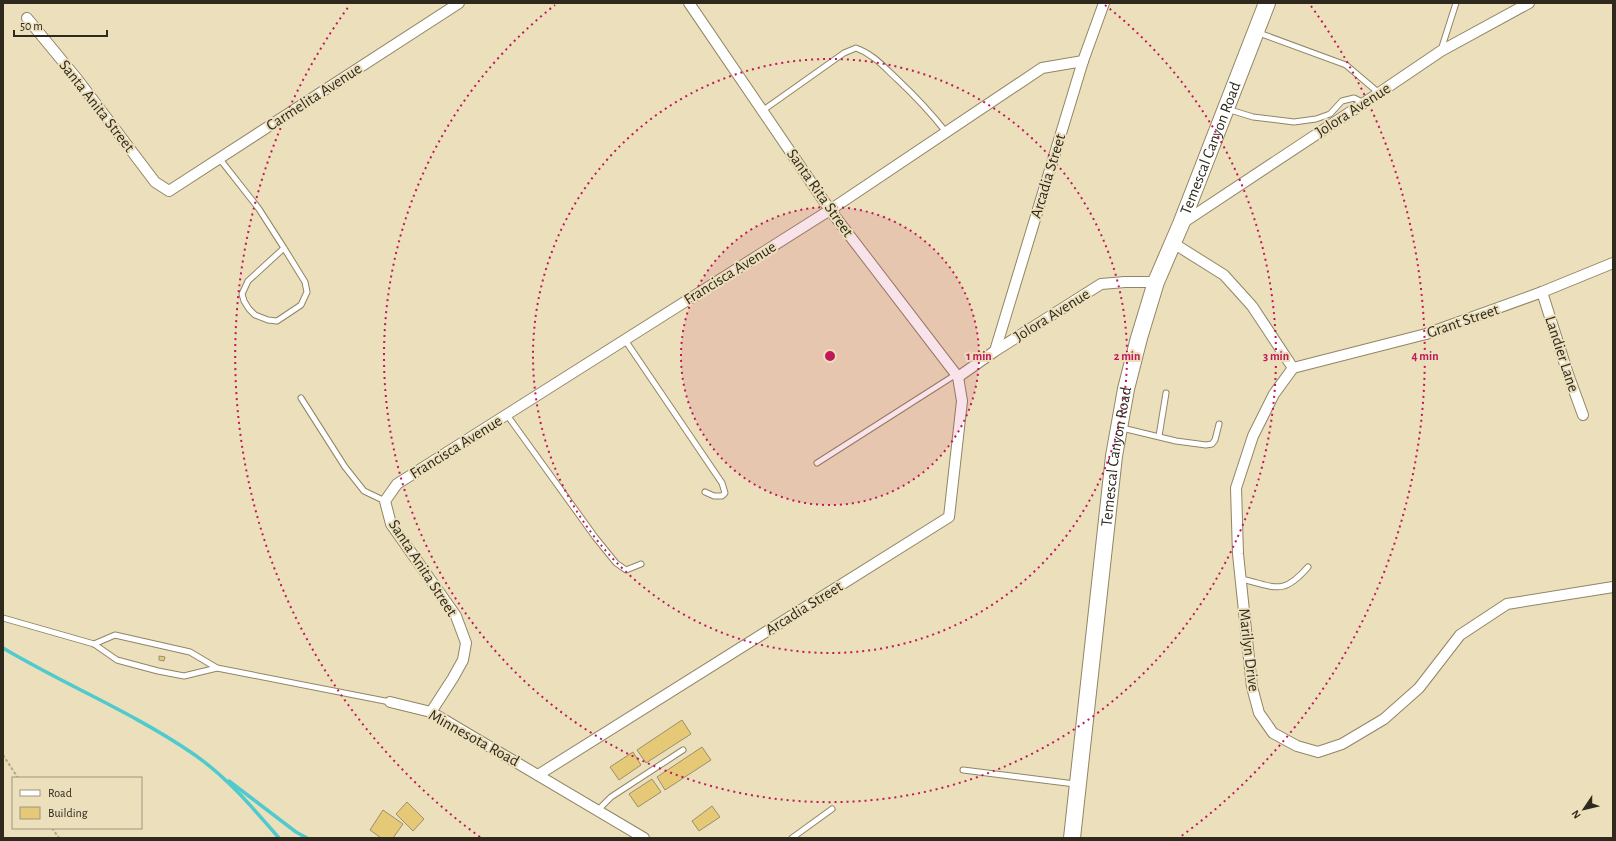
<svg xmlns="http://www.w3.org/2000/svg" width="1616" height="841" font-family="'Alegreya Sans',sans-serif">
	<rect width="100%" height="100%" fill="#ecdfbc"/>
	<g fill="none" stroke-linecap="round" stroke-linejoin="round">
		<!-- stream -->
		<g stroke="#51cace" stroke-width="3.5">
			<path d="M3,648C65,685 132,712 192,753C226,776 253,808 279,838"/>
			<path d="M229,781L296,832L307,838"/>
		</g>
	</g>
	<!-- building -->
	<g fill="#e6c977" stroke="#9a8e6d">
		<path d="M159,656L165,657L164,661L159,660Z"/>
		<path d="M682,720L691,734L646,763L637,750Z"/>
		<path d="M702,747L711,760L665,790L657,777Z"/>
		<path d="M633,752L641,765L619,780L610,767Z"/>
		<path d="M652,779L661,792L638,807L629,794Z"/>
		<path d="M407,802L424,819L413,831L396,814Z"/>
		<path d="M712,806L720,817L699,831L692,821Z"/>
		<path d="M383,810L403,824L393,838H381L370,830Z"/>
	</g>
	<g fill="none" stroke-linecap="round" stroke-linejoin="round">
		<!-- lane casing -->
		<g stroke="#918564" stroke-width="7">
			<g id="lane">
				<path d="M1259,33L1346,65L1379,93"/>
				<path d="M1441,50L1456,3"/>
				<path d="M1227,109L1253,117L1294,122L1316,119L1330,114L1342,101L1354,98L1364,103"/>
				<path d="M762,111L844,53L856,48C873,54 884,67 898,80C915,96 931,113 946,132"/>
				<path d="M219,158L259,209L284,248L305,282L307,292L301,305L277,321L268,320L255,315L249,309L244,301L242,294L248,281L284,248"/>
				<path d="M625,340L722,483L725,493L722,496H714L705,492"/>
				<path d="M301,398L345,467L364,491L385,501"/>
				<path d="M507,415L595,537L616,563L626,570L641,564"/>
				<path d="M1122,428L1176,441L1206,445L1212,444L1215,440L1219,424"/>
				<path d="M1159,436L1166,393"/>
				<path d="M817,463L955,375"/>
				<path d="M1241,579C1275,586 1282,597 1308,567"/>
				<path d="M3,618L94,644L117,660L158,671L184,676L217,668"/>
				<path d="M94,644L115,635L190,652L217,668L390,702"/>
				<path d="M963,770L1075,784"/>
				<path d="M598,810L611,797L683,750"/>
				<path d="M792,838L832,809"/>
			</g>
		</g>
		<!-- street casing -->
		<g stroke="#918564" stroke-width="12">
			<g id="street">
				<path d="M689,3L830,210L958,377"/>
				<path d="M27,18L78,80L155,182L169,191L459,3"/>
				<path d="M1181,224L1379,93L1441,51L1529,3"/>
				<path d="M1173,243L1224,275L1252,306L1293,368"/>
				<path d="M1542,292L1568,374L1583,415"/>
				<path d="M995,351L1083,61L1104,3"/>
				<path d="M1293,368L1274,394L1253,436L1236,488L1238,554L1252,687L1259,713L1273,733L1297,746L1318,752L1342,744L1384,719L1419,688L1460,635L1507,604L1613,587"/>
				<path d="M1293,368L1426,334L1542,292L1613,263"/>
				<path d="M958,377L995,351L1101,284L1125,282H1156"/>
				<path d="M390,702L431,712L644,838"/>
				<path d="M431,712L453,678L463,660L466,643L456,616L391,524L385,501L397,484L830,210L1042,68L1083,61"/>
				<path d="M538,775L949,517L962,401L958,377"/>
			</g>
		</g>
		<!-- primary casing -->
		<g stroke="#918564" stroke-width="18">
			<g id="primary">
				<path id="s1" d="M1072,838L1114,456L1126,389L1139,338L1156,282L1181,224L1267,3"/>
			</g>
		</g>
		<!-- path -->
		<g stroke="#b2a78b" stroke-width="2" stroke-dasharray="3 2" stroke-linecap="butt">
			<path d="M3,755L18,778"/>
			<path d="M52,828L59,838"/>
		</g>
		<!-- lane -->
		<use href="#lane" stroke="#fff" stroke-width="5"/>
		<!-- street -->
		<use href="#street" stroke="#fff" stroke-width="10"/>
		<!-- primary -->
		<use href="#primary" stroke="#fff" stroke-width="16"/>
	</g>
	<!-- distance rings -->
	<circle cx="830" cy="356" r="149" fill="#c2185b" fill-opacity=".12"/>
	<g fill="none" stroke="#c2185b" stroke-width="2" stroke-dasharray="2 4">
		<circle cx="830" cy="356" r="149"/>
		<circle cx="830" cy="356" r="297"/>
		<path d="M1105 5A446 446 0 1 1 555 5"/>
		<path d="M480 837A595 595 0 0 1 349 6M1311 6A595 595 0 0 1 1180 837"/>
	</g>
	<g text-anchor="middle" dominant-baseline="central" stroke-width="4" stroke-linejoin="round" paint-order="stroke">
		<!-- street labels -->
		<g font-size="16" fill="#2e291c" stroke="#ecdfbc">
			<text transform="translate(314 97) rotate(-33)">Carmelita Avenue</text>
			<text transform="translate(97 106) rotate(52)">Santa Anita Street</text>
			<text transform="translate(1353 110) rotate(-33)">Jolora Avenue</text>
			<text stroke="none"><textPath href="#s1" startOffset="708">Temescal Canyon Road</textPath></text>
			<text transform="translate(1048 176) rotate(-73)">Arcadia Street</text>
			<text transform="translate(820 193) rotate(55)">Santa Rita Street</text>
			<text transform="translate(730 273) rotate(-32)">Francisca Avenue</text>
			<text transform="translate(1052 315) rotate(-32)">Jolora Avenue</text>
			<text transform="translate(1463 321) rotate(-19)">Grant Street</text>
			<text transform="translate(1562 354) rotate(72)">Landier Lane</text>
			<text transform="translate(456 447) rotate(-32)">Francisca Avenue</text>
			<text stroke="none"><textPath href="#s1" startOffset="384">Temescal Canyon Road</textPath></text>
			<text transform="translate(423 568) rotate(57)">Santa Anita Street</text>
			<text transform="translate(804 608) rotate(-32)">Arcadia Street</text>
			<text transform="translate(1249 650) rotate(83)">Marilyn Drive</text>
			<text transform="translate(474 738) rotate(29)">Minnesota Road</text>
		</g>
	</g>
	<circle cx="830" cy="356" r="6" fill="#c2185b" stroke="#ecdfbc" stroke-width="2"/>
	<g font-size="12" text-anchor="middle" font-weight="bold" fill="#c2185b" stroke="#ecdfbc" stroke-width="4" stroke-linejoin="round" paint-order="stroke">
		<text x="979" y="360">1 min</text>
		<text x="1127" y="360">2 min</text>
		<text x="1276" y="360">3 min</text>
		<text x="1425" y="360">4 min</text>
	</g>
	<!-- border -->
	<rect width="1616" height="841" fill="none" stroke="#2e291c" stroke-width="8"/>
	<!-- legend -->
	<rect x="12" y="777" width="130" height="52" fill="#ecdfbc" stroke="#a0967c"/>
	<rect x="20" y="790" width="20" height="6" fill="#ffffff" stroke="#a0967c"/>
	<text x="48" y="797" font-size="12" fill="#2e291c">Road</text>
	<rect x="20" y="807" width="20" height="12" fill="#e6c977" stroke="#a0967c"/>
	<text x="48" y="817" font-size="12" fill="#2e291c">Building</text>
	<!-- north arrow -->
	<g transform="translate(1584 809) rotate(235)" stroke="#ecdfbc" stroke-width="3" paint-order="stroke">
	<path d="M0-3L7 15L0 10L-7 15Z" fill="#2e291c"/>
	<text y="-6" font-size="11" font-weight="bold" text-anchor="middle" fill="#2e291c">N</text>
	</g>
	<!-- scale -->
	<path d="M14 30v6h93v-6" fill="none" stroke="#2e291c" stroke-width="2"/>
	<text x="20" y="30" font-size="12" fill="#2e291c" stroke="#ecdfbc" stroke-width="3" paint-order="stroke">50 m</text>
</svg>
